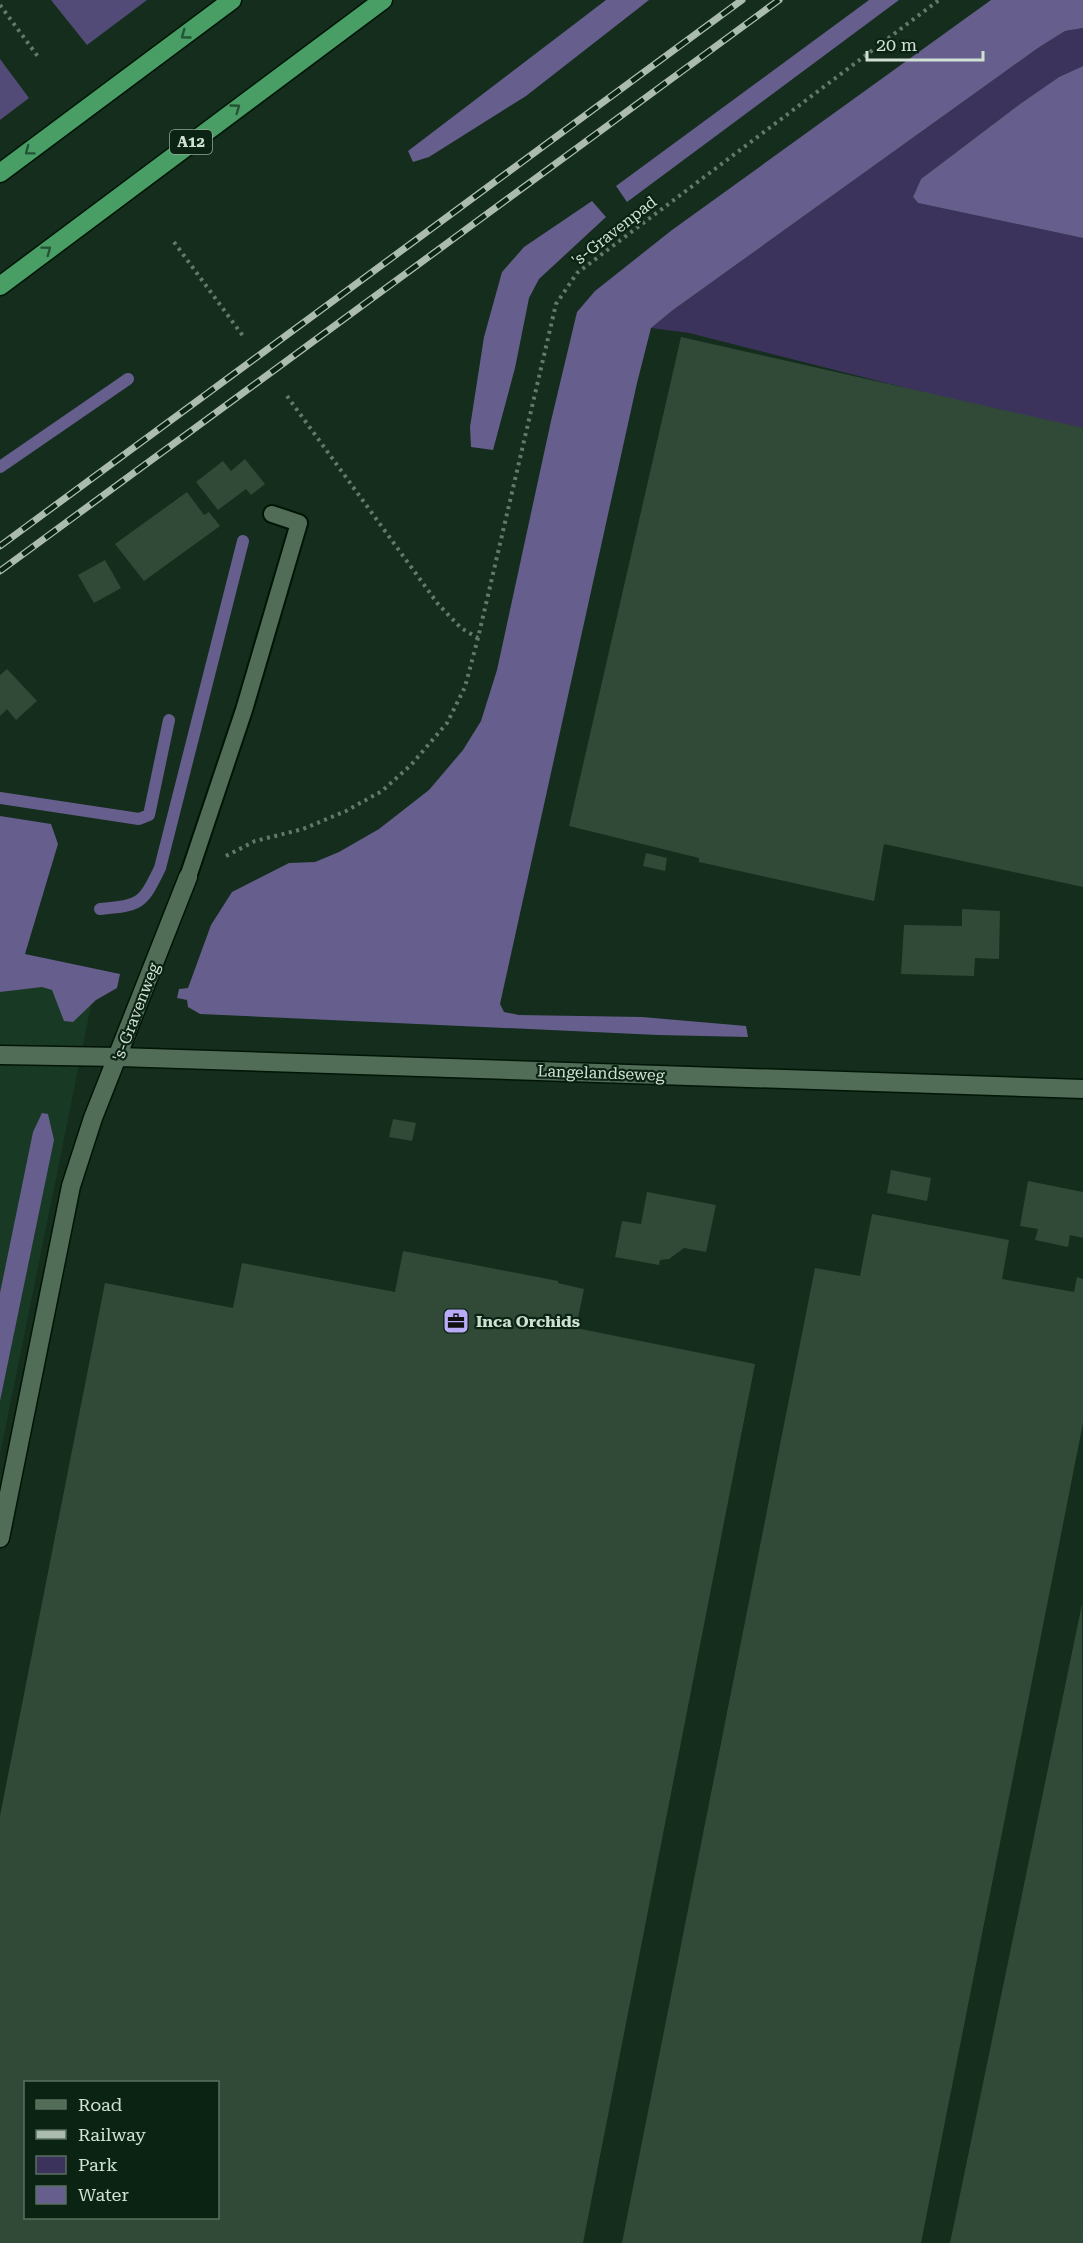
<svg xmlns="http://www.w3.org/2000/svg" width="1083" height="2243" font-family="'Roboto Serif',serif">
	<rect width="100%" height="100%" fill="#142d1c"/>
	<!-- built -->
	<path fill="#183923" d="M0,978L95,986L0,1455Z"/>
	<!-- green -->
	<path fill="#3c335c" d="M1083,28V66L1059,77L1020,104L921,179L913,197L918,203L1083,238V433L689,333L651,328L673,310L1038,48L1065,31Z"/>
	<!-- forest -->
	<g fill="#534b77">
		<path d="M51,0H147L87,45Z"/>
		<path d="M0,59L29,98L0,120Z"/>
	</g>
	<!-- water -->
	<g fill="#665e8c">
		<path d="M606,0H649L526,96L429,157L413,162L408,151Z"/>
		<path d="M869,0H899L627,202L616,186Z"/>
		<path d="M991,0H1083V28L1065,31L1038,48L673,310L651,328L637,383L500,1004L504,1012L519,1015L642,1017L746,1026L748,1037L658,1035L200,1014L188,1007L187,1000L177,998L179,989L188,988L211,925L232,892L289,863L315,862L339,852L379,829L429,790L463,750L481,721L497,670L551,421L577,312L595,291L672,230Z"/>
		<path d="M1083,66V238L918,203L913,197L921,179L1020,104L1059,77Z"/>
		<path d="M592,201L606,217L539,279L529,298L515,368L493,450L471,447L470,427L484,337L502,272L524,247Z"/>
		<path d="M0,816L51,824L58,844L25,954L120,974L117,988L96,1000L73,1022L64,1021L52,990L42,987L0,992Z"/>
		<path d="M42,1113L48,1114L54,1140L0,1401V1293L33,1132Z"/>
	</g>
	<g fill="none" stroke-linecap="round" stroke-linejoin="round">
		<!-- stream -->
		<g stroke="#665e8c" stroke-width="12">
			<path d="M0,467L128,379"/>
			<path d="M0,798L139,819L149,815L169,720"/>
			<path d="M100,909C141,905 142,905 160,868L243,541"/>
		</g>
	</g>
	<!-- building -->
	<g fill="#304a37" fill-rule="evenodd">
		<path d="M681,337L1083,428V887L884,844L874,901L699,862V858L569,826Z"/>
		<path d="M245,459L265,484L251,495L246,489L218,510L196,482L223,461L231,471Z"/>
		<path d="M187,492L204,515L209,512L220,526L144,581L115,544Z"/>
		<path d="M105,560L121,588L94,603L78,575Z"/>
		<path d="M7,669L37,701L16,720L7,709L0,716V675Z"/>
		<path d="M646,853L667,858L665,871L643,866Z"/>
		<path d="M962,909L1000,911L999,959L975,958L974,976L901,974L904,925L962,926Z"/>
		<path d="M393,1119L416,1123L412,1141L389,1137Z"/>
		<path d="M891,1170L931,1178L927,1201L887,1193Z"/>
		<path d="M1028,1181L1083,1192V1238L1070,1235L1068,1247L1035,1240L1038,1229L1020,1226Z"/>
		<path d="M647,1192L716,1205L706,1252L684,1248L669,1259L660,1260L659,1265L615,1257L622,1221L641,1224Z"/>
		<path d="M872,1214L1009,1240L1002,1279L1074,1292L1077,1277L1083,1279V1423L921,2243H622L815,1268L860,1276Z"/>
		<path d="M403,1251L558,1281V1283L584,1289L576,1328L755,1364L583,2243H0V1816L105,1283L233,1308L242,1263L395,1292ZM26,2082H218V2218H26Z"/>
		<path d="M1082,1604L1083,2243H950Z"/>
	</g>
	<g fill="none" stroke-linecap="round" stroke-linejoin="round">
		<!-- lane casing -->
		<g stroke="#001506" stroke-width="20">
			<path id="lane" d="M188,877L244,710L299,523L272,514"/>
		</g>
		<!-- street casing -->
		<g stroke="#001506" stroke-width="21">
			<g id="street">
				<path d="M0,1055L119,1057L1083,1089"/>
				<path d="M0,1538L71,1186L93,1118L188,877"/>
			</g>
		</g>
		<!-- highway casing -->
		<g stroke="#001506" stroke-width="21">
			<g id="highway">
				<path d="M0,173L232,0"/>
				<path d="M0,286L383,0"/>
			</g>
		</g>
		<!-- path -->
		<g stroke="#64796a" stroke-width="4" stroke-dasharray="3 4.5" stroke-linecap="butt">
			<path d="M0,5L39,58"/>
			<path d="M174,242L243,336"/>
			<path d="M287,396L438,604L461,628L478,638"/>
			<path d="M226,856L255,841L303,829L346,811L382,791L411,765L447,723L465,687L478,638L556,304L577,273L939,0"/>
		</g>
		<!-- lane -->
		<use href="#lane" stroke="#516d58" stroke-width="16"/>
		<!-- street -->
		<use href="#street" stroke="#516d58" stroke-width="18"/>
		<!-- highway -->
		<use href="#highway" stroke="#499e66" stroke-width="18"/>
		<!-- rail casing -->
		<g stroke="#abbcaf" stroke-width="7">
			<g id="rail">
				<path d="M0,546L742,0"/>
				<path d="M0,571L779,0"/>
			</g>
		</g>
		<!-- rail -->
		<use href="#rail" stroke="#0a2313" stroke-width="4.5" stroke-dasharray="14" stroke-linecap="butt"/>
	</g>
	<!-- one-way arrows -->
	<defs><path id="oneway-chevron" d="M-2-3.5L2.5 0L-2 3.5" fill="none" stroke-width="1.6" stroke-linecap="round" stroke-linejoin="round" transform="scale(1.5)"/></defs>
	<g stroke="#235434">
		<use href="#oneway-chevron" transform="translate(185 35) rotate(144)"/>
		<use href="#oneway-chevron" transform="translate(236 108) rotate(-36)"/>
		<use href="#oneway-chevron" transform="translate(29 151) rotate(143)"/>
		<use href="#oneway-chevron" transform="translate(47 250) rotate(-37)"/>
	</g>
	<!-- icons -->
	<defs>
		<g id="office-square" transform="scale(1.35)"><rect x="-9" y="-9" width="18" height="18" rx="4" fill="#b9abf7" stroke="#0a2313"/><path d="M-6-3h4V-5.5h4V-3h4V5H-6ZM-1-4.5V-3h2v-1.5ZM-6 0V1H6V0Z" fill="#111"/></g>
	</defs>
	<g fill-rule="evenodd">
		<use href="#office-square" x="456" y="1321"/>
	</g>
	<g text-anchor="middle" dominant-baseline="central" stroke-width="4.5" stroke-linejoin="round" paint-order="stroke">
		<!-- shield labels -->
		<rect fill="#0a2313" stroke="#95a79a" stroke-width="1.5" x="170" y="130" width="42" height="24" rx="4.5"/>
		<g font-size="15" font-weight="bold" fill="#d1e0d4">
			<text x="191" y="142">A12</text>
		</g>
		<!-- street labels -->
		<g font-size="16" fill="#d1e0d4" stroke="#0a2313">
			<text transform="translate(614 231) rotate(-38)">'s-Gravenpad</text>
			<text transform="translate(136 1012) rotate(-69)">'s-Gravenweg</text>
			<text transform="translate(601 1073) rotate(2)">Langelandseweg</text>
		</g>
		<!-- poi labels -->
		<g font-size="16" font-weight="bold" fill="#d1e0d4" stroke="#0a2313" text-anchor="start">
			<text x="476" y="1321">Inca Orchids</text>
		</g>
	</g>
	<!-- legend -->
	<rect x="24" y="2081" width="195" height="138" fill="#0a2313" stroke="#5a6f60" stroke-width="1.5"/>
	<rect x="36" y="2100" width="30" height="9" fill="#516d58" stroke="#5a6f60" stroke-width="1.5"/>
	<text x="78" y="2111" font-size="18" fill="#d1e0d4">Road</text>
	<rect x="36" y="2130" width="30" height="9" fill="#abbcaf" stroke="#5a6f60" stroke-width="1.5"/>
	<text x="78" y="2141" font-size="18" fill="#d1e0d4">Railway</text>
	<rect x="36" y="2156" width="30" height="18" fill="#3c335c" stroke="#5a6f60" stroke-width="1.5"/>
	<text x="78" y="2171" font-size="18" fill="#d1e0d4">Park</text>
	<rect x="36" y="2186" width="30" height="18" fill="#665e8c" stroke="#5a6f60" stroke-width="1.5"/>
	<text x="78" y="2201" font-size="18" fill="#d1e0d4">Water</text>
	<!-- scale -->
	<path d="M867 51v9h116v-9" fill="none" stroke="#d1e0d4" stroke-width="3"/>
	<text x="876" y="51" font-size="18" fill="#d1e0d4" stroke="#0a2313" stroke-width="4.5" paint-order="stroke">20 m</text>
</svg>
